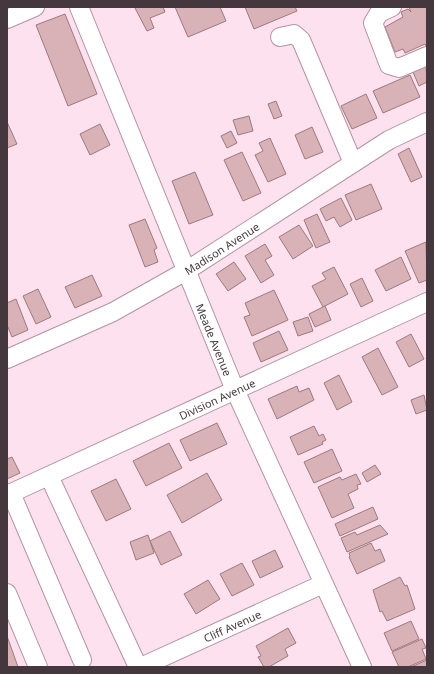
<svg xmlns="http://www.w3.org/2000/svg" width="434" height="674" font-family="'Noto Sans',sans-serif">
	<rect width="100%" height="100%" fill="#fde1ee"/>
	<!-- building -->
	<g fill="#d8b2b7" stroke="#9d797e">
		<path d="M138,7H163L165,12L150,18L154,28L147,31L135,8Z"/>
		<path d="M175,7H220L226,21L188,37Z"/>
		<path d="M245,7H295L297,11L254,29Z"/>
		<path d="M409,7H427V48L425,44L405,53L403,49L395,52L385,27L403,17L401,12L408,9L411,12Z"/>
		<path d="M65,14L97,94L68,106L36,25Z"/>
		<path d="M426,66L427,82L419,86L413,72Z"/>
		<path d="M410,75L420,97L383,113L373,91Z"/>
		<path d="M366,94L377,118L352,129L341,106Z"/>
		<path d="M276,101L282,116L274,119L268,104Z"/>
		<path d="M249,116L253,131L238,135L233,120Z"/>
		<path d="M7,122L17,144L7,148Z"/>
		<path d="M100,124L110,145L90,155L80,134Z"/>
		<path d="M312,127L323,152L305,159L295,135Z"/>
		<path d="M231,131L237,143L227,148L221,136Z"/>
		<path d="M270,138L286,174L268,182L255,155L263,151L259,143Z"/>
		<path d="M409,148L422,177L411,182L398,154Z"/>
		<path d="M242,152L261,193L243,201L224,160Z"/>
		<path d="M195,172L213,215L189,224L172,181Z"/>
		<path d="M371,184L382,209L356,220L345,195Z"/>
		<path d="M341,198L352,220L340,227L334,217L326,221L320,209Z"/>
		<path d="M317,214L330,242L316,248L304,220Z"/>
		<path d="M145,219L157,248L154,250L158,262L145,267L129,225Z"/>
		<path d="M299,225L313,246L293,259L279,237Z"/>
		<path d="M426,242L427,280L419,283L405,251Z"/>
		<path d="M265,244L272,256L265,260L274,275L261,283L245,256Z"/>
		<path d="M401,257L411,279L386,291L375,270Z"/>
		<path d="M234,262L246,279L228,291L216,274Z"/>
		<path d="M334,267L348,294L323,307L312,286L326,279L322,273Z"/>
		<path d="M92,275L102,296L75,308L65,287Z"/>
		<path d="M362,278L373,301L361,307L350,284Z"/>
		<path d="M38,289L51,317L36,324L23,296Z"/>
		<path d="M274,290L288,320L252,336L244,317L250,315L245,303Z"/>
		<path d="M16,299L28,330L12,337L7,325V303Z"/>
		<path d="M325,306L331,320L315,327L309,314Z"/>
		<path d="M308,317L313,331L298,336L293,322Z"/>
		<path d="M279,331L288,350L261,362L253,343Z"/>
		<path d="M411,334L424,359L409,367L396,342Z"/>
		<path d="M378,348L398,387L382,395L362,357Z"/>
		<path d="M339,375L352,402L337,410L324,383Z"/>
		<path d="M297,386L299,392L309,388L314,400L277,419L268,399Z"/>
		<path d="M424,395L427,410L416,414L411,400Z"/>
		<path d="M217,423L227,444L190,461L180,440Z"/>
		<path d="M314,426L319,436L323,434L326,440L322,442L323,444L298,455L290,437Z"/>
		<path d="M169,443L182,468L146,486L133,461Z"/>
		<path d="M332,449L342,471L314,483L304,462Z"/>
		<path d="M12,457L20,473L7,479V459Z"/>
		<path d="M375,465L381,474L367,482L362,473Z"/>
		<path d="M207,473L222,500L182,523L167,495Z"/>
		<path d="M356,474L361,484L357,485L358,489L348,494L354,508L332,518L318,487L340,477L342,480Z"/>
		<path d="M116,479L131,509L106,521L91,491Z"/>
		<path d="M373,507L378,519L340,536L335,524Z"/>
		<path d="M380,525L388,534L347,552L341,538L355,532L357,535Z"/>
		<path d="M170,531L182,555L161,565L150,541Z"/>
		<path d="M148,535L154,553L136,560L130,542Z"/>
		<path d="M371,543L375,551L380,549L385,561L357,574L349,557L350,556L349,553Z"/>
		<path d="M275,550L283,567L260,578L252,561Z"/>
		<path d="M242,563L254,585L232,596L220,574Z"/>
		<path d="M400,577L405,586L407,585L415,609L387,621L382,611L380,612L373,590Z"/>
		<path d="M208,580L220,599L196,614L184,594Z"/>
		<path d="M411,621L419,639L392,651L384,633Z"/>
		<path d="M288,628L296,643L285,649L288,656L269,667H264L258,657L261,656L256,646Z"/>
		<path d="M7,636L18,667H7Z"/>
		<path d="M422,639L426,648L422,649L426,659L408,667H399L392,652Z"/>
		<path d="M427,660V667H411Z"/>
	</g>
	<g fill="none" stroke-linecap="round" stroke-linejoin="round">
		<!-- minor casing -->
		<g stroke="#b393a3" stroke-width="20">
			<g id="minor">
				<path id="s1" d="M79,7L235,390L362,667"/>
				<path d="M392,7L379,13L373,23L389,65L399,68L427,56"/>
				<path d="M7,19L35,7"/>
				<path d="M280,37L294,34L301,40L353,163"/>
				<path id="s2" d="M7,359L113,312L186,271L389,140L427,122"/>
				<path d="M49,476L138,667"/>
				<path d="M11,493L82,660"/>
				<path id="s3" d="M7,495L427,302"/>
				<path d="M7,593L38,667"/>
				<path id="s4" d="M141,667L323,584"/>
			</g>
		</g>
		<!-- minor -->
		<use href="#minor" stroke="#fff" stroke-width="18"/>
	</g>
	<g text-anchor="middle" dominant-baseline="central" stroke-width="3.5" stroke-linejoin="round" paint-order="stroke">
		<!-- street labels -->
		<g font-size="11" fill="#45373e" stroke="#fff">
			<text stroke="none"><textPath href="#s2" startOffset="242">Madison Avenue</textPath></text>
			<text stroke="none"><textPath href="#s1" startOffset="359">Meade Avenue</textPath></text>
			<text stroke="none"><textPath href="#s3" startOffset="231">Division Avenue</textPath></text>
			<text stroke="none"><textPath href="#s4" startOffset="100">Cliff Avenue</textPath></text>
		</g>
	</g>
	<!-- border -->
	<rect width="434" height="674" fill="none" stroke="#45373e" stroke-width="16"/>
</svg>
